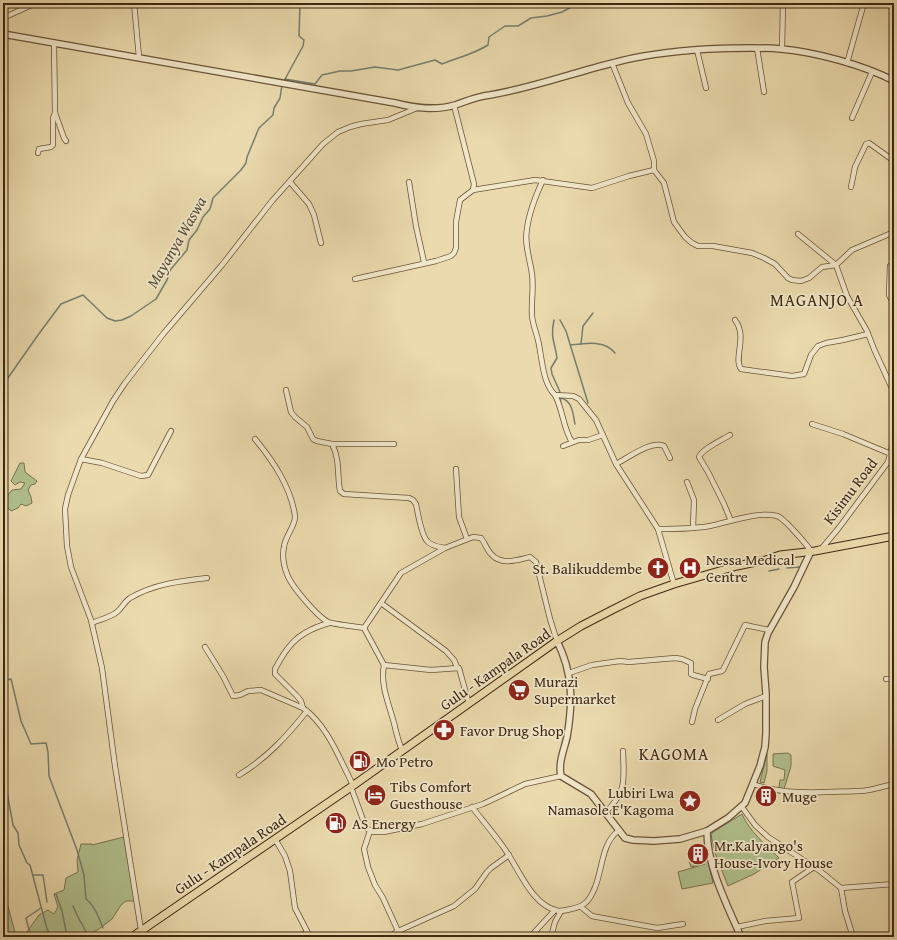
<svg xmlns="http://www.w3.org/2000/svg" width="897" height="940" font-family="'Gentium Book Plus',serif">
	<rect width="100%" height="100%" fill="#eadaad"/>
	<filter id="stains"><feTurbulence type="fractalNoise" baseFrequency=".005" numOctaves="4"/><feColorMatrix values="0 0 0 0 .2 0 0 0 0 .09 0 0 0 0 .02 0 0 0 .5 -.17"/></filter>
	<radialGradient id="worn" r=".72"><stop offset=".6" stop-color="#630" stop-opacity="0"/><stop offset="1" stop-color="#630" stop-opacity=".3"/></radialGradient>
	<!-- green -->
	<g fill="#b1c18e" stroke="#787450">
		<path d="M20,463H24L25,472L37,481L35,484L31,485L28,490L31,497L32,503L26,506L21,504L18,508L11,511L6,506L3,501L12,490L21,489L25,483L20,482L15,485L11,481Z"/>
		<path d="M788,753L791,755V766L784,789L779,788L780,780H784L785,770L773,766V754Z"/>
		<path d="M767,754V771L764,783L760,782Z"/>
		<path d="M742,814C749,831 765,844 779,858L754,874L728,886L715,853L711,835L713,832Z"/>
		<path d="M124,837L135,901H126L121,905L112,919L99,929L84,937H3V888L16,936L26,933L39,915L48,910L54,914L58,907L54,894L64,890L66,878L78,872L77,860L81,844H92V845Z"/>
		<path d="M707,857L713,883L682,889L678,872L705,864L691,867L689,861Z"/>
	</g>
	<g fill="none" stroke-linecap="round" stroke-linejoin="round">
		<!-- stream -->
		<g stroke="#757f71" stroke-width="1.5">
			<path d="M285,79L315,84L322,75L340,71H351L375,67L398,70L435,60L442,64C457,58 474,54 488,45L489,37L505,26H518L531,18L547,16L562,12L579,3"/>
			<path d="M284,81L303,46L304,40L299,36L300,3"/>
			<path d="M554,320C550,339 555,342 557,358L551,368L552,374L560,392L559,393"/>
			<path d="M560,320L566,331L588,403"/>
			<path d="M581,344L583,326L593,313"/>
			<path d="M571,345C586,343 605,340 615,353"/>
			<path d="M3,385L38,335L61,304L83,295L107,318L115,321L122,320L131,316L156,299L167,280L171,269L187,250L189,240L197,230L203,217L210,209L213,198L241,170L246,163L247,157L259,128L273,115L274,108L280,98L282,85"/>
			<path d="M560,397L561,405"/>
			<path d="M561,398C573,401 573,415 575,424"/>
			<path d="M562,408L564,416"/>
			<path d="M787,568L801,567"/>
			<path d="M769,571L779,569"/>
			<path d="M3,681L11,679L21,721L31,744L46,743L48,752L49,776L77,850L84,875L86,899C95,906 99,918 103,928"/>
			<path d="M3,770L13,825L18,833L19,845L27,863L30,865L47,929L52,937"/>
			<path d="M33,875H43L47,902"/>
			<path d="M56,894L62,911L66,931L71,937"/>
			<path d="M73,906L78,917L89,937"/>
			<path d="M32,937L28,926L26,918L41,908"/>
		</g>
		<!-- minor casing -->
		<g stroke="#6a5438" stroke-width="6">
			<g id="minor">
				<path d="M134,3L139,57"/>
				<path d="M3,18L36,3"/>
				<path d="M54,44L55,113L64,138L66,141"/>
				<path d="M757,48L764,92"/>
				<path d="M782,49L783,3"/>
				<path d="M697,50L706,88"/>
				<path d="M612,63L628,103L646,134L654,161V170L664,183L674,222L685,237L692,243L698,246H713L752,253L764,258L775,264L788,278L792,280L801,281L809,278L822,267L836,265L852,250L894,232"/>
				<path d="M847,63L864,3"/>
				<path d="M852,118L872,72"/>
				<path d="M38,153L39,149L51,147L53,145V118L55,113"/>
				<path d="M543,180C536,195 529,212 527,229C524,244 530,259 532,274C534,288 531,302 532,316C533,325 536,332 538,340C542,356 542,383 555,395L573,396L579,399L596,420L616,464L658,529L674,584"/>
				<path d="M290,182L309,204L314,215L321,243"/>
				<path d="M409,182L416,226L424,262"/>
				<path d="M851,187L855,167L866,144L869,143L894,161"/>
				<path d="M473,190L535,180L592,188L629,176L654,170"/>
				<path d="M798,234L836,265L847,296L867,331L874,349L894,393"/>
				<path d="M890,266L889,295L891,299L894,300"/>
				<path d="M355,279L436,261L451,256L454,253L456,248V222L460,200L473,190L474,184L454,105"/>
				<path d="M735,320C748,337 733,358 741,369L792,376L804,374L811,355L818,346L826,343L843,340L868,334"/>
				<path d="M286,390L291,412L295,417L307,427L313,439L317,441L332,444C340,459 337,475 340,491L344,494L409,498L413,500L416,504C418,514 421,534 427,541C431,546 439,547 445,548"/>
				<path d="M555,395C563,410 563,428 572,442"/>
				<path d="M812,424L843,434L891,454"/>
				<path d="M730,435C722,440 702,449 699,457L708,472L724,504L731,521"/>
				<path d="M255,439C273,461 291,487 295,516C296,525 285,536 284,547C282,555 284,566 287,574C291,586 317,616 328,622C332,624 358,627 364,628"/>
				<path d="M332,444H394"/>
				<path d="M563,446L579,440H588L603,435"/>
				<path d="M81,459L102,463L141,476L148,475L171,431"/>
				<path d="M616,464C628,458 651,440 664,446L670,458"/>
				<path d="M456,469L459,517L467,539"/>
				<path d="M687,482L694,500L693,528"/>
				<path d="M658,529C675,529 694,529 710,526C729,522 758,511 777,516C784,518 806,544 811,551"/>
				<path d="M819,549L822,548L838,529L888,462L893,443L894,415"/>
				<path d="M381,603L446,651L454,660L457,667"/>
				<path d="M92,623C99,620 111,617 117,612C122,608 124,602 130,598C154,584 180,581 207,578"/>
				<path d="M364,628L401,573L445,548L473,537L481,538C485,543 487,550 491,554C501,566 518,560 530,557L536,562L550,619L557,641"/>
				<path d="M364,628L384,665L431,670L459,668L469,704"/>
				<path d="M205,647L223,676L233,696L240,695L248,691L261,690L303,708C328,726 339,758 353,785"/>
				<path d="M384,665C380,685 389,704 394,723C396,732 398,741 402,750"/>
				<path d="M569,673L592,665L620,661L629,662L675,658L682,659L691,663V674L693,675L708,679"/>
				<path d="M886,679H894"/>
				<path d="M303,708L301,701L297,696L275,674V669C279,662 283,654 289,647C298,635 315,627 329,623"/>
				<path d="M718,720L745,704L766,696"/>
				<path d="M692,722L695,709L709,674L722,671L723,670L745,625L769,630"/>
				<path d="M239,775C267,758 287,736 307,711"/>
				<path d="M753,784C787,796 825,792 860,791C871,791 883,786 894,784"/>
				<path d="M351,787L366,828L373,832H384L422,824L483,804L525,784L561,776"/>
				<path d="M472,807C483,821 494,834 504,848C518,867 532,907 559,911C562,911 567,910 571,909C582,907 588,903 593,892C603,873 600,845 618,831"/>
				<path d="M742,807L755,825L768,837L820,871L841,888L894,884"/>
				<path d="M605,813C627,791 624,781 623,751"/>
				<path d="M370,831L364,849L368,867L375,885L383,898L398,931"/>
				<path d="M275,839L285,856L290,871L295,908L310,937"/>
				<path d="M841,888L845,911L853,937"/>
				<path d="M581,907L592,916L597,917L657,928L683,924"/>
				<path d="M737,927L765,921L799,918L792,882L814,867"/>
				<path d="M147,937L141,930L115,766L102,668L91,620L71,567L67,546L65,509L68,495L81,459L113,401L125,383L164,333L222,265L272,201L323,144L338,132L350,127L361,124L388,120L417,108"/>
				<path d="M300,937L307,932"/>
				<path d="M391,937L396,932L454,906L475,889L487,872L491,868L509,855"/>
				<path d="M530,937L555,910"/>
				<path d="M551,937L555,922L561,911"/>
			</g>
		</g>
		<!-- tertiary casing -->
		<g stroke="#6a5438" stroke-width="8">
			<g id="tertiary">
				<path d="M3,34L395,103C415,108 435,111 455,105C467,101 478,96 490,95C532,88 572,73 613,63C644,54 676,51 708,49C733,48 757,47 781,49C815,52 864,65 894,81"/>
				<path d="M557,641C573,673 573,702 567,737C564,750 558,763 561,776L591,794L625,838L633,840L654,841L680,839L707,831L728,818L745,803L760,766L765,747L766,733V694L764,667L765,642L768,633L794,587L811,551"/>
				<path d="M707,831C707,866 727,905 741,937"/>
			</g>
		</g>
		<!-- primary casing -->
		<g stroke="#3f2711" stroke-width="9">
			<path id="primary" d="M132,937L351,787L557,641L581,626L612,610L640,596L674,584L737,566L766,560L780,555L815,551L894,536"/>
		</g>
		<!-- minor -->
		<use href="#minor" stroke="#f1e7ca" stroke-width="4.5"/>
		<!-- tertiary -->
		<use href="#tertiary" stroke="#f1e7ca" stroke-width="5.5"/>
		<!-- primary -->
		<use href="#primary" stroke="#eadaad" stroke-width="7"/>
	</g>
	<!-- icons -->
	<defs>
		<g id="church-disc" transform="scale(1.15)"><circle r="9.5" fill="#8f2418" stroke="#f1e7ca"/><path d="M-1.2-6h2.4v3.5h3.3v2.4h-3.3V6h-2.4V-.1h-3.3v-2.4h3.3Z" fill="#fff"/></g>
		<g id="hospital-disc" transform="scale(1.15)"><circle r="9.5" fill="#8f2418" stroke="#f1e7ca"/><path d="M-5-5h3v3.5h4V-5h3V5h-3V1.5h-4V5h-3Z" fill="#fff"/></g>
		<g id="supermarket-disc" transform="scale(1.15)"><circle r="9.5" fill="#8f2418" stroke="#f1e7ca"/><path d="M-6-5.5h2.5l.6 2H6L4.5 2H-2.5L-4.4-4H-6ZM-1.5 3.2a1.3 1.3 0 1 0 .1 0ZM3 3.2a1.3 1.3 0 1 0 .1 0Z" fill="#fff"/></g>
		<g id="pharmacy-disc" transform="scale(1.15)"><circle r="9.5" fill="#8f2418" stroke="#f1e7ca"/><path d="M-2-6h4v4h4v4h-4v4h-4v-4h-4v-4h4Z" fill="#fff"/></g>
		<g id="fuel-disc" transform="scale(1.15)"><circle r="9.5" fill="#8f2418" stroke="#f1e7ca"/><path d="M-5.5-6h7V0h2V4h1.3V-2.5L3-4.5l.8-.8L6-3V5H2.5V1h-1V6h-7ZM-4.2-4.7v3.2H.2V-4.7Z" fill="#fff"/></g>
		<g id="hotel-disc" transform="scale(1.15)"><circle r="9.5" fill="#8f2418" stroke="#f1e7ca"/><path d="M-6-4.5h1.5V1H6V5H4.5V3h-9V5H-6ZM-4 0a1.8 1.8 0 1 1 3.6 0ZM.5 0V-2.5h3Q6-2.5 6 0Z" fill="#fff"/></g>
		<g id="building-disc" transform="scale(1.15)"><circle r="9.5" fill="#8f2418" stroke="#f1e7ca"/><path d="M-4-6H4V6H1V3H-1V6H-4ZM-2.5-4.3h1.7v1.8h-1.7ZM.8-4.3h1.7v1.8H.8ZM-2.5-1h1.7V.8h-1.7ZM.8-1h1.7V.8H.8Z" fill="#fff"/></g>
		<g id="sight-disc" transform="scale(1.15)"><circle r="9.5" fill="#8f2418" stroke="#f1e7ca"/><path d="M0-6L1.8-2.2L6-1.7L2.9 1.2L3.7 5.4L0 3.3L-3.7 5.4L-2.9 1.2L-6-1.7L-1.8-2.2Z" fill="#fff"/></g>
	</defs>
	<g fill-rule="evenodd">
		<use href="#church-disc" x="658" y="568"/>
		<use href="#hospital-disc" x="690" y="568"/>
		<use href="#supermarket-disc" x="519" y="690"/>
		<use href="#pharmacy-disc" x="444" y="730"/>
		<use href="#fuel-disc" x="360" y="761"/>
		<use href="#hotel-disc" x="375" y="795"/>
		<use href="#building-disc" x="766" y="796"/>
		<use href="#sight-disc" x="690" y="801"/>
		<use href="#fuel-disc" x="336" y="823"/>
		<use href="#building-disc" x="698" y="854"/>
	</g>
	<g text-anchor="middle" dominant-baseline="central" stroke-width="3.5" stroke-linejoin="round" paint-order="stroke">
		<!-- street labels -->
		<g font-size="15" fill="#3f2711" stroke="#f1e7ca">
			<text transform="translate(850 491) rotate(-53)">Kisimu Road</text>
			<text transform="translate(495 669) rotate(-35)">Gulu - Kampala Road</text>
			<text transform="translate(230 854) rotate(-34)">Gulu - Kampala Road</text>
		</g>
		<!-- poi labels -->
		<g font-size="15" fill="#3f2711" stroke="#f1e7ca" text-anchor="start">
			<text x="706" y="559">Nessa Medical<tspan x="706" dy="17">Centre</tspan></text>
			<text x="642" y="568" text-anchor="end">St. Balikuddembe</text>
			<text x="534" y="681">Murazi<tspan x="534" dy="17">Supermarket</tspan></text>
			<text x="460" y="730">Favor Drug Shop</text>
			<text x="376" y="761">Mo Petro</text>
			<text x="390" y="786">Tibs Comfort<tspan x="390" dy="17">Guesthouse</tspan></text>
			<text x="674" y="792" text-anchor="end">Lubiri Lwa<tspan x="674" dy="17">Namasole E'Kagoma</tspan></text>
			<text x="782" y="796">Muge</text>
			<text x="352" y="823">AS Energy</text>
			<text x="714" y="845">Mr.Kalyango's<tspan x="714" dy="17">House-Ivory House</tspan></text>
		</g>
		<!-- water labels -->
		<g font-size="16" font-style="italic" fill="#564c39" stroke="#f1e7ca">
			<text transform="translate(176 242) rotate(-60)">Mayanya Waswa</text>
		</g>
		<!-- quarter labels -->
		<g font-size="17" letter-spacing="1" fill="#3f2711" stroke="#f1e7ca">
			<text x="817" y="299">MAGANJO A</text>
			<text x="674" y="753">KAGOMA</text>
		</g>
	</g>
	<!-- margin -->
	<rect width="897" height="940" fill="none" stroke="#eadaad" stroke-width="16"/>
	<rect x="4" y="4" width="889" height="932" fill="none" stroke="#3f2711" stroke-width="2"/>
	<rect x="8" y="8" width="881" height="924" fill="none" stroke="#3f2711"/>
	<rect width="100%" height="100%" filter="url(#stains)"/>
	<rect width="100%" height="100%" fill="url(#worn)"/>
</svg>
